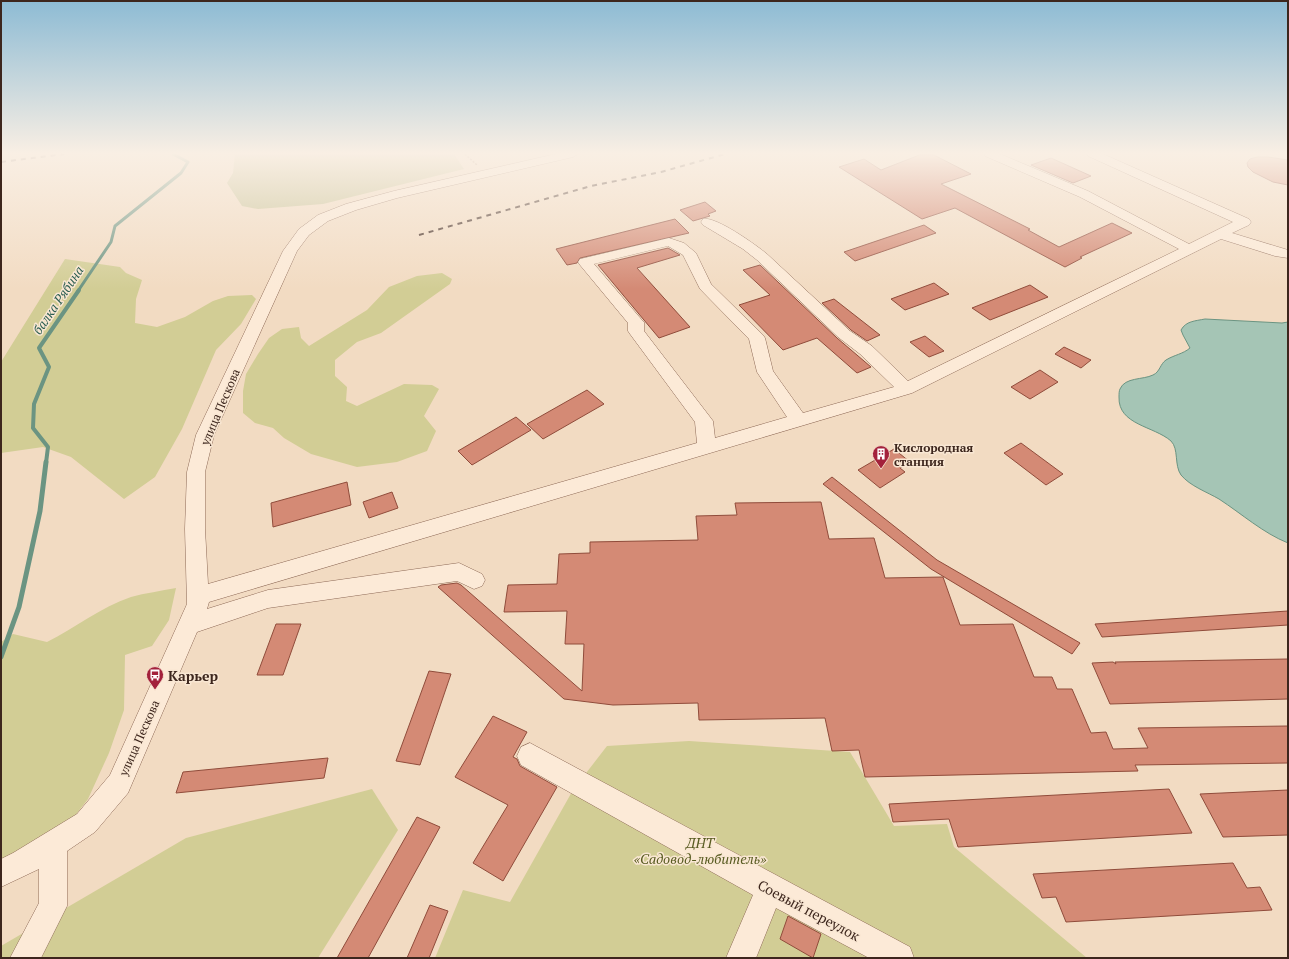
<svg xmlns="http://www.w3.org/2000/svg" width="1289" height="959" font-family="'PT Serif',serif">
	<rect width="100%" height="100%" fill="#f2dbc2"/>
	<!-- green -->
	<g fill="#d2cd95">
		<path d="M65,259L120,267L126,273L142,280L136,299L135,323L157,327L185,317L213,301L228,296L252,295L256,299L241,324L216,350L182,429L155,477L124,499L71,457L43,447L1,453V362Z"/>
		<path d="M442,273L452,279L450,284L381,333L357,342L335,360V376L347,387L346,401L357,406L404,384L432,385L439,389L424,416L436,431L427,451L397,462L357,467L311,454L284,438L273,428L255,423L243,413V391L246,374L258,354L269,338L282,329L299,327L301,338L309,346L367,310L389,287L417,276Z"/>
		<path d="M176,588L169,620L152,646L125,655L124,710L109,753L88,799L53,844L1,872V642L13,634L47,642C75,628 101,607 131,597C145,593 161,591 176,588Z"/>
		<path d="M689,741L850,752L894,826L947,824L954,847L1087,958H435L463,890L510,902L573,790L607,746Z"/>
		<path d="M372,789L398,830L318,958H1V946L186,838Z"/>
	</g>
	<!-- cemetery -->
	<path fill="#c6c295" d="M235,154H454L464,169L323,204L258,209L242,206L227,183L233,173Z"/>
	<!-- water -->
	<path fill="#a5c5b5" stroke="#6b9482" d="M1205,319L1282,323L1288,322V543C1263,533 1242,514 1219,499C1207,492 1190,486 1181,475C1174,465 1179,449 1171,441C1154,426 1118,425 1119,397C1119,394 1119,391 1120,389C1125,377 1143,380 1153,375C1160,372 1160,364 1166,360C1174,355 1183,354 1190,348L1183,335L1181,330C1186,321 1195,321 1205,319Z"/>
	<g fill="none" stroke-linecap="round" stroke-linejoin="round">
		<!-- stream-far2 -->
		<path stroke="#6b9482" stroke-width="3" d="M78,291L111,242L115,226L181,173L188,162L173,154"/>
		<!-- stream-far1 -->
		<path stroke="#6b9482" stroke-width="4" d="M46,463L48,447L33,428L34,404L49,367L39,348L79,290"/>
		<!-- stream -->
		<path stroke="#6b9482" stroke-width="5" d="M1,657L19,607L40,511L46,462"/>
	</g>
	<!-- building -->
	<g fill="#d48a75" stroke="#904c3b">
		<path d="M922,154H932L971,174L941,184L1030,229L1028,230L1059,247L1112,223L1132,233L1080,257L1082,258L1065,267L955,208L922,219L839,167L864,159L881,170Z"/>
		<path d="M1257,157H1268L1288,160V185L1273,182L1253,172L1248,167L1247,163L1250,159Z"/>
		<path d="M1051,158L1091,176L1073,183L1031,165Z"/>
		<path d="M705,202L716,211L708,214L710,216L693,221L680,210Z"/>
		<path d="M675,219L689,233L580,258L577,263L567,265L556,249Z"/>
		<path d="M924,225L936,233L855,261L844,252Z"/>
		<path d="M668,248L680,255L637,268L690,327L659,338L598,265Z"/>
		<path d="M760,265L837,338L871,367L857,373L817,338L783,350L739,305L770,295L743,270Z"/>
		<path d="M934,283L949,294L905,310L891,299Z"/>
		<path d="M1030,285L1048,297L990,320L972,308Z"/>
		<path d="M834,299L880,335L867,341L851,330L822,303Z"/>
		<path d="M925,336L944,351L929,357L910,342Z"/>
		<path d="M1064,347L1091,360L1081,368L1055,354Z"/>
		<path d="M1040,370L1058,382L1030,399L1011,387Z"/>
		<path d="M587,390L604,404L543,439L527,424Z"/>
		<path d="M516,417L531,430L472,465L458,451Z"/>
		<path d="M1021,443L1063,474L1046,485L1004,453Z"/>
		<path d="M894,449L910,462L900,468L905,472L880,488L858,470Z"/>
		<path d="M832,477L937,560L1080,643L1072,654L931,569L823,484Z"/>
		<path d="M347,482L351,505L273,527L271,503Z"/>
		<path d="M392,492L398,508L369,518L363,502Z"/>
		<path d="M821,502L829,539L874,538L885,578L943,577L960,625L1013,624L1034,677H1052L1057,689H1072L1091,733L1106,732L1113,749L1148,748L1138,728L1288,726V763L1135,765L1138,771L865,777L859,750L832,751L825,718L699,720L698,703L613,705L564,699L438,587L441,585L457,583L461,585L582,691L584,644H565L567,611L504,612L508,585L557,584L559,554L590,553V542L698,540L696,516L737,515L735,503Z"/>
		<path d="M1288,611V625L1102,637L1095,624Z"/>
		<path d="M276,624H301L283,675H257Z"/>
		<path d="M1288,659V699L1110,704L1092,663L1113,662L1116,664L1115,662Z"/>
		<path d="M429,671L451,674L420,765L396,761Z"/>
		<path d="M493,716L527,732L513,757L517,759L520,766L557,787L503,881L473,863L508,805L455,777Z"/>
		<path d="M328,758L324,778L176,793L183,772Z"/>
		<path d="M1169,789L1192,833L958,847L949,819L893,822L889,804Z"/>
		<path d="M1288,790V835L1223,837L1200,794Z"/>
		<path d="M417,817L440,827L368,958H337Z"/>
		<path d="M1233,863L1247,888L1260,887L1272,910L1066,922L1056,897L1042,898L1033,874Z"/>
		<path d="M430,905L448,911L429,958H407Z"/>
		<path d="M788,916L821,934L813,958L780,939Z"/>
	</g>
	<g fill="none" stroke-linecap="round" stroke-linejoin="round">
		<!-- minor casing -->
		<g stroke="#8e6a57" stroke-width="1">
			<g id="minor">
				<path d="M556,154H578L573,157L397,198L356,210L328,221L309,235L297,251L214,435L205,472V529L208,584L697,443L695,422L630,334L628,331V323L580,265L578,262L580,259L669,238L684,243L696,253L711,284L763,335L765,338L773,371L803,413L894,387L860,354L838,337L757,260L743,249L703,225L701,222L703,219C716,216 756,245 767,254L850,331L872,346L908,381L1179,249L1080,197L985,156L984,154H1000L1088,191L1189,244L1233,222L1088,156L1087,154H1103L1249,219L1251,222L1249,225L1232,233L1288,250V258L1275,256L1221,239L912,393L209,602L207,609L268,590L459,563L482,574L485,580L482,586L474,589L457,581L268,608L197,632L128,793L95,832L67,851V906L41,958H10L39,903V869L1,887V859L13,853L77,814L110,775L187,604L185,529L187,472L196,435L283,251L299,229L318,215L346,204L394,191ZM668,246L683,255L700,289L749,339L757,372L787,417L715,438L713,421L710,417L644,331V322L641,319L594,264Z"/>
				<path d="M530,743L910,947L914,958H869L776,908L756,958H726L753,895L521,765L517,756L521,747Z"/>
			</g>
		</g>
		<!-- path -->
		<path stroke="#8e6a57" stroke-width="1.5" stroke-dasharray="2 1.5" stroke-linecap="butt" d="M465,154L477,165"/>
		<!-- minor -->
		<use href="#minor" fill="#fcead7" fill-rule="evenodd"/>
		<!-- rail -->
		<g stroke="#3d261d" stroke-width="2" stroke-dasharray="5 5" stroke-linecap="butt">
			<path d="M1,162L64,154"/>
			<path d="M419,235L591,186L661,172L725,154"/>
		</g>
	</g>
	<!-- sky -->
	<linearGradient id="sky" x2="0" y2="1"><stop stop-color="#8dbbd4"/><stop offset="0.53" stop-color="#f9efe4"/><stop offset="1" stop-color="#f9efe4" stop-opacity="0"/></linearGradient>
	<rect width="1289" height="289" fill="url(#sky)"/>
	<!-- icons -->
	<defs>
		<g id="building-pin" transform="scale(0.9)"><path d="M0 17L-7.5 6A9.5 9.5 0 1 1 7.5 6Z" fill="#a3213b" stroke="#f9e7d3"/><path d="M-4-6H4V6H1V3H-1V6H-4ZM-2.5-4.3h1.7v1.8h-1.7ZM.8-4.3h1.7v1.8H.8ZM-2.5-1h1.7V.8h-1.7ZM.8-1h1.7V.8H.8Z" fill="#fff"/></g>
		<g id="bus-pin" transform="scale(0.9)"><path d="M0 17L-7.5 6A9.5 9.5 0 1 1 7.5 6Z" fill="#a3213b" stroke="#f9e7d3"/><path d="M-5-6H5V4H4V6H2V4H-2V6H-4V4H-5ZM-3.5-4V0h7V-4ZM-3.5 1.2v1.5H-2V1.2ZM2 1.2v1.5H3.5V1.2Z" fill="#fff"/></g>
	</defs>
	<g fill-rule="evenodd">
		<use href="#building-pin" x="881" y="454"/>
		<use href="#bus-pin" x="155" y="675"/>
	</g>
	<g text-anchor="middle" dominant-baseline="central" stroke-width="3" stroke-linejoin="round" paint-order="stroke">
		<!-- street labels -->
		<g font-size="12" fill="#3d261d" stroke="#f9e7d3">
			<text transform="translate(220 407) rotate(-67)">улица Пескова</text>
			<text transform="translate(139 738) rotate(-66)">улица Пескова</text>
		</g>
		<!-- poi labels -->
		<g font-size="12" font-weight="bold" fill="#3d261d" stroke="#f9e7d3" text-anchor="start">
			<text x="894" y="447">Кислородная<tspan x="894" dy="14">станция</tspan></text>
		</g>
		<!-- water labels -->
		<g font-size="13" font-style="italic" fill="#2b5e51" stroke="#f9e7d3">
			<text transform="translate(58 300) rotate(-56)">балка Рябина</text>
		</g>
		<!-- near-poi labels -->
		<g font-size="14" font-weight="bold" fill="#3d261d" stroke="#f9e7d3" text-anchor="start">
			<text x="168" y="675">Карьер</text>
		</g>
		<!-- near-park labels -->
		<g font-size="14" font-style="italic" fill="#585b21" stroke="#f9e7d3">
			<text x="700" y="842">ДНТ<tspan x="700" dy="16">«Садовод-любитель»</tspan></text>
		</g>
		<!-- near-street labels -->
		<g font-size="14" fill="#3d261d" stroke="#f9e7d3">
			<text transform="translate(809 910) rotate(28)">Соевый переулок</text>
		</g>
	</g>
	<!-- border -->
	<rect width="1289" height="959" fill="none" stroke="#3d261d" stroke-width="4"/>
</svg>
